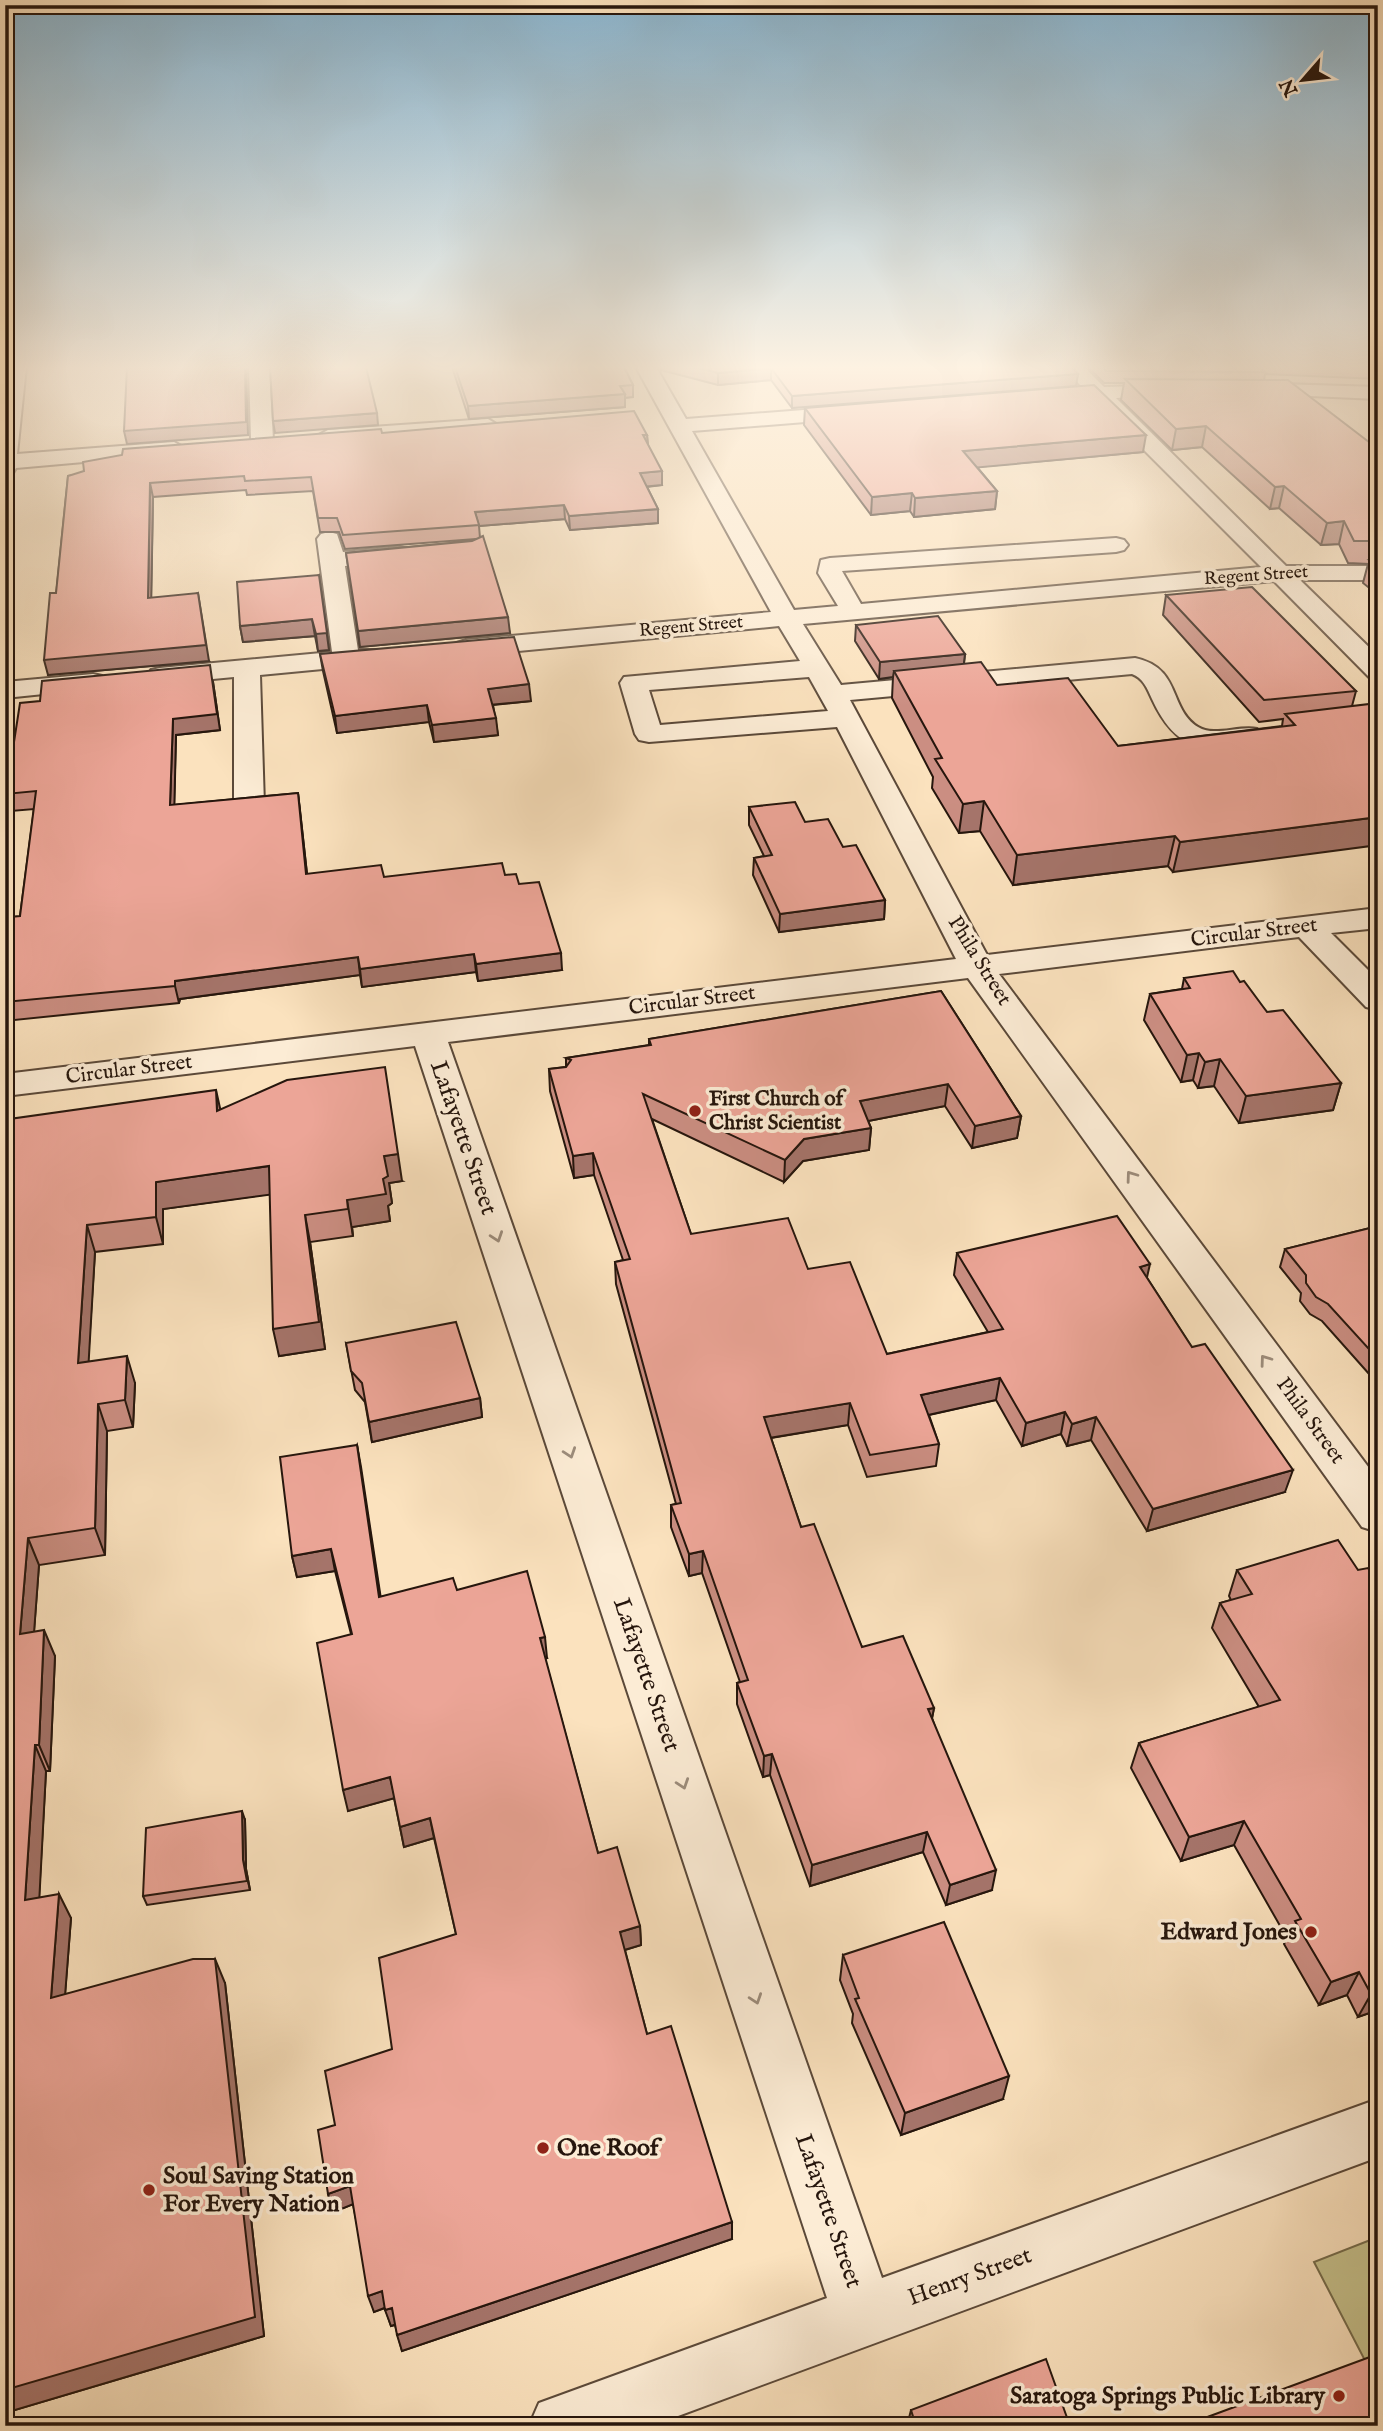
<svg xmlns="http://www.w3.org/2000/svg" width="1383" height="2431" font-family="'IM FELL English',serif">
	<rect width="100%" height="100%" fill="#fbe2be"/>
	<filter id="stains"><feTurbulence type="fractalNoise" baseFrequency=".00286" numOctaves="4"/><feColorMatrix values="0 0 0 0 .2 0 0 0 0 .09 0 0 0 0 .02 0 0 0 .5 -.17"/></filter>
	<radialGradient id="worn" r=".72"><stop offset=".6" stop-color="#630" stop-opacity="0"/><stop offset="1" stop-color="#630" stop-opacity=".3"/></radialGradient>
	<!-- green -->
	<path fill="#c6c18c" stroke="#766c4c" stroke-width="2" d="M1378,2237V2414L1371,2372L1314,2262Z"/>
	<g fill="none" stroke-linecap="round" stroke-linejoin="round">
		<!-- minor casing -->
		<g stroke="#5b4939" stroke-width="4">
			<g id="minor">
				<path d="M6,367H26L17,454L174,442L185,448L174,454L16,468L13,473L5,475Z"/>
				<path d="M249,367H269L273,440L262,446L251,440Z"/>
				<path d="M636,367H656L686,419L855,406L865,412L855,418L692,431L794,610L838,606L818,573L821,560L830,558L1116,538L1124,540L1128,545L1124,550L1116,552L842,571L861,604L1261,567L1094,400H1044L1041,396L1044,392L1083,388L1063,367H1084L1104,387L1183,385L1186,389L1176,395L1116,398L1286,566H1378V580H1300L1378,656V679L1369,677L1274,581L803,624L841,685L1135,658C1182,668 1168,708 1198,727C1214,737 1239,725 1257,729L1261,735L1257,741C1203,754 1176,751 1152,699C1147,688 1143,678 1132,674L850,700L987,955L1378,908V928L1331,933L1378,980V1010L1366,1007L1299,937L999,974L1378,1480V1532L1362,1527L968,978L448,1042L882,2278L1378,2099V2157L651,2426H529L539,2403L827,2298L415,1046L5,1096V1074L956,959L837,727L649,742L639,740L635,734L620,683L624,677L800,661L779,626L466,656L457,653L453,648L457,643L466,640L771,612ZM809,677L828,711L660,725L649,690Z"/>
				<path d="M1250,383L1378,387V399L1243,393L1240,389Z"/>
				<path d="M488,419L498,425L495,429L328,442L317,436L328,430Z"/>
				<path d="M329,532L337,534L343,552L400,547L408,549L412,554L408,559L400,561L345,566L358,650H384L388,656L384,662L375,664L260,675L264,805L259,811L249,814L239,811L234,805V677L160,684L151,682L147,676L151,670L160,668L332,652L317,539L321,534Z"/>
				<path d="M93,674L102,676L106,682L102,688L5,698V682Z"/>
			</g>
		</g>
		<!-- minor -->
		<use href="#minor" fill="#fcecd5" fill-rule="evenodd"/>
	</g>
	<!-- wall -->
	<g fill="#cb8e82" stroke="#26160d" stroke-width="2">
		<path d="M452,367H624L633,385V397L625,398V407L469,419Z"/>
		<path d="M658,367H1072L792,408L771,380L718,385L661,370Z"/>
		<path d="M1088,367H1378V379L1265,374L1264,380L1378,449V595L1363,583L1368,564L1348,563L1339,544L1321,545L1279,508L1270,509L1202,447L1172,450L1121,400L1124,383H1104Z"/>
		<path d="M805,408L1143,452L977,467L997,491L995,509L914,517L910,511L871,515L804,425Z"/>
		<path d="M382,433L647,435L648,445L662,485L647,487L658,509V523L570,530L565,519L479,526L480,538L510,633L360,647L346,553L472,541L476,539L345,549L339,532H320L313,491L247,495L246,490L153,497L151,597L209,661L48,675L68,476Z"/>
		<path d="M319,575L329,650L318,651L315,636L243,642L240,626Z"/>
		<path d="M1166,595L1356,691L1352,706L1173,872L1168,866L1013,885L980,831L959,833L932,788L933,777L892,698L893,677L879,679L855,641L856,625L965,654L964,664L997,685L1118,746L1282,726L1283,719L1259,722L1163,615Z"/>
		<path d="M320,654L531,701L493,705L498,735L434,742L429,722L337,733L323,671Z"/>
		<path d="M213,682L220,730L176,735L174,805L298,793L307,874L384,877L505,875L519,884L562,970L478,981L476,972L362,987L360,975L180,999L179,1003L5,1021V950L20,916L34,809L11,811L6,794L40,701Z"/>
		<path d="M749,807L805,822L843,847L885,900L884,919L779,932L753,875L754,858L764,856L749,825Z"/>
		<path d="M1378,956V977L1373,971Z"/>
		<path d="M1184,978L1240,982L1267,1012L1341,1083L1333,1110L1239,1123L1214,1086L1198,1088L1193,1080L1181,1082L1144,1020L1150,994L1182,989Z"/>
		<path d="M941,991L1021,1116L1017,1138L972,1148L945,1106L868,1121L871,1128L869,1150L803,1161L784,1182L652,1119L691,1234L808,1269L887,1354L988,1332L954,1275L957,1253L1147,1278L1285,1492L1147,1531L1091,1440L1067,1446L1061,1434L1022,1446L996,1400L929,1415L939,1444L936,1466L867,1477L848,1425L771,1438L801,1527L862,1647L934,1708L932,1718L992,1890L946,1905L923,1852L810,1886L770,1775L763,1777L737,1704V1683L740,1682L702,1573L689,1576L671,1527V1505L676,1504L616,1284L615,1262L623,1260L594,1175L574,1178L550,1091L549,1069L566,1067V1058L649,1045V1039Z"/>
		<path d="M220,1109L402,1181L389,1183L392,1203L388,1206L390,1221L352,1227L353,1236L310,1242L325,1349L279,1356L270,1194L163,1209V1244L95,1252L88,1361L135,1383L133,1427L107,1431L105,1555L39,1565L34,1631L55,1656L50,1771H46L39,1897L71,1918L65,1994L225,1983L264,2336L5,2413V1115H9L11,1119Z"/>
		<path d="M1378,1226V1384L1322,1321L1310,1314L1300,1301L1301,1293L1280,1267L1285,1249Z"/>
		<path d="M346,1343L480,1398L482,1417L372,1442L365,1402L355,1390Z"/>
		<path d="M357,1445L380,1597L457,1590L547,1658L545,1659L598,1853L640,1926L641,1945L625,1950L647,2034L732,2239L402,2351L395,2325L391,2326L385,2308L374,2312L353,2204L334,2212L328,2194L335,2125L392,2049L456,1934L434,1838L404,1847L394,1798L348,1811L351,1634L335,1571L297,1577L292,1556Z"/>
		<path d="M1237,1570H1358L1378,1583V2010L1358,2017L1347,1995L1319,2005L1284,1944L1287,1938L1234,1845L1181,1861L1131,1768L1139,1743L1259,1707L1212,1628L1220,1603L1231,1600L1229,1596Z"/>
		<path d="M245,1820L246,1869L250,1890L147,1905L143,1896Z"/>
		<path d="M843,1955L1003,2099L901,2135L852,2023L853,2014L840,1980Z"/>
		<path d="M911,2410L1070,2426H907Z"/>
	</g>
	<!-- shaded-wall -->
	<g fill="#a5746a" stroke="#26160d" stroke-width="2">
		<path d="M245,367H246L248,435L127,444L124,431Z"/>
		<path d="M771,368V380L718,385V373Z"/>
		<path d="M1078,374L1076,386L792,408V396Z"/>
		<path d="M625,394V407L469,419L468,406Z"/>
		<path d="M377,413L378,425L275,433L273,421Z"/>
		<path d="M1206,426L1202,447L1172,450L1176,429Z"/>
		<path d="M643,435H647L648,448Z"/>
		<path d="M1146,435L1143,452L961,469L963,451Z"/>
		<path d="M662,471V485L641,487L640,473Z"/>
		<path d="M150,483L153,497L151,613L148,598Z"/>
		<path d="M1284,486L1279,508L1270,509L1275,487Z"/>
		<path d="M997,491L995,509L914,517L915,498Z"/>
		<path d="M912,493L910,511L871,515L872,497Z"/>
		<path d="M564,505L565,519L479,526L475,512Z"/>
		<path d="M658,509V523L570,530L569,516Z"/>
		<path d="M1344,521L1339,544L1321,545L1327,523Z"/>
		<path d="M321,591L329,650L318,651L316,634Z"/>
		<path d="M198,593L209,661L48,675L44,660Z"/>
		<path d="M508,617L510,633L360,647L358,631Z"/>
		<path d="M312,619L315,636L243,642L240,626Z"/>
		<path d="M965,654L963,670L894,671L893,677L879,679L880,662Z"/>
		<path d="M213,682L220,730L176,735L174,822L170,805L173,719Z"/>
		<path d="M529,684L531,701L489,705L488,689Z"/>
		<path d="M427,705L429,722L337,733L335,716Z"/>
		<path d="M496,718L498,735L434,742L432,725Z"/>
		<path d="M298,793L300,810L309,892L306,874Z"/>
		<path d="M984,801L980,831L959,833L963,804Z"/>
		<path d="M1378,817V845L1173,872L1180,842Z"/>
		<path d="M1175,836L1168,866L1013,885L1017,855Z"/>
		<path d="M885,900L884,919L779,932L780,914Z"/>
		<path d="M561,953L562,970L478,981L476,964Z"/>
		<path d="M474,954L476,972L362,987L360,969Z"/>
		<path d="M358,957L360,975L180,999L179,1003L175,986V981Z"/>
		<path d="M1199,1053L1193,1080L1181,1082L1187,1055Z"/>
		<path d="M1220,1059L1214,1086L1198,1088L1205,1062Z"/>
		<path d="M1341,1083L1333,1110L1239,1123L1246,1096Z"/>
		<path d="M948,1084L945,1106L858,1123L860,1101Z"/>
		<path d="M216,1090L222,1117L217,1111Z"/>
		<path d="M1021,1116L1017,1138L972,1148L975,1126Z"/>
		<path d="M871,1128L869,1150L803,1161L784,1182L785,1160L804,1139Z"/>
		<path d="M593,1153L594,1175L574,1178L573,1156Z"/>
		<path d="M398,1154L402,1181L389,1183L392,1203L388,1206L390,1221L352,1227L353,1236L347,1200L384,1156Z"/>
		<path d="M269,1166L275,1194L163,1209V1244L156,1217V1182Z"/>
		<path d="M305,1215L310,1242L325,1349L279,1356L273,1329Z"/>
		<path d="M87,1225L95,1252L87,1390L78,1363Z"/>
		<path d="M1150,1264L1145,1286L1140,1267Z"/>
		<path d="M127,1356L135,1383L133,1427L125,1400Z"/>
		<path d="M1000,1378L996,1400L919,1417L921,1395Z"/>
		<path d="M480,1398L482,1417L372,1442L369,1422Z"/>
		<path d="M850,1403L848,1425L763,1439L764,1417Z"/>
		<path d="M98,1404L107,1431L105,1555L95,1528Z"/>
		<path d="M1065,1412L1061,1434L1022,1446L1026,1423Z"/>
		<path d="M1096,1417L1091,1440L1067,1446L1072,1424Z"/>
		<path d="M357,1445L361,1467L384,1619L379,1597Z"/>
		<path d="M1293,1470L1285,1492L1147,1531L1153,1509Z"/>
		<path d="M28,1538L39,1565L32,1660L20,1634Z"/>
		<path d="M331,1549L335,1571L297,1577L292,1556Z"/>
		<path d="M703,1551L702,1573L689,1576V1554Z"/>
		<path d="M44,1630L55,1656L50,1771L39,1745Z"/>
		<path d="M545,1637L547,1658L542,1659L540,1638Z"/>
		<path d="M934,1708L930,1729L928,1709Z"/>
		<path d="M35,1745L46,1771L38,1924L25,1900Z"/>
		<path d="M772,1754L770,1775L763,1777L764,1756Z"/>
		<path d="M390,1777L395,1798L348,1811L343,1790Z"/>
		<path d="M242,1811L245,1820L246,1869L250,1890L243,1860Z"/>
		<path d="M430,1818L434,1838L404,1847L400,1827Z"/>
		<path d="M1244,1821L1234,1845L1181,1861L1189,1837Z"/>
		<path d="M927,1832L923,1852L810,1886L812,1865Z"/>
		<path d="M996,1870L992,1890L946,1905L950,1885Z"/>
		<path d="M59,1894L71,1918L63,2022L51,1998Z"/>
		<path d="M640,1926L641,1945L621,1951L620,1932Z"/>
		<path d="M215,1959L225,1983L264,2336L5,2413V2390Z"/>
		<path d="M1359,1972L1347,1995L1319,2005L1331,1982Z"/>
		<path d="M1378,1992V2010L1358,2017L1371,1994Z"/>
		<path d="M1009,2076L1003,2099L901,2135L905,2113Z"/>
		<path d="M350,2186L356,2203L334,2212L328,2194Z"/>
		<path d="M732,2222V2239L402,2351L397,2335Z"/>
		<path d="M382,2291L387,2307L374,2312L368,2296Z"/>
		<path d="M392,2308L397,2324L391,2326L385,2310Z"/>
	</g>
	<!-- building -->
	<g fill="#eca597" stroke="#26160d" stroke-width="2">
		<path d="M127,367H245L246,422L124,431Z"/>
		<path d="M270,367H366L377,413L273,421Z"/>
		<path d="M455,367H624L633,385L620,386L625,394L468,406Z"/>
		<path d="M695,367H1072L1078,374L792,396L771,368L718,373Z"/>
		<path d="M1102,367H1259L1265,372L1106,371Z"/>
		<path d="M1125,379L1288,380L1378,449V541H1354L1344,521L1327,523L1284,486L1275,487L1206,426L1176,429Z"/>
		<path d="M1094,385L1146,435L963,451L997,491L915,498L912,493L872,497L805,408Z"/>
		<path d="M634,411L647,435H643L662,471L640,473L658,509L569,516L564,505L475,512L479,525L343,535L337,518H318L311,477L245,481L244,476L150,483L148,598L198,593L206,645L44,660L50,593H56L68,476L84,471L83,462L122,455L123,449L381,429L382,433Z"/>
		<path d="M483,536L508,617L358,631L346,553L472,541Z"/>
		<path d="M1378,559V567L1369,560Z"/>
		<path d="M319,575L327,633L316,634L312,619L240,626L237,582Z"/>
		<path d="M1252,587L1356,691L1264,700L1166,595Z"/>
		<path d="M938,616L965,654L880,662L856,625Z"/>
		<path d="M514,637L529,684L488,689L496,718L432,725L427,705L335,716L320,654Z"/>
		<path d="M981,662L997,685L1068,678L1118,746L1295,725L1285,714L1378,703V817L1180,842L1175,836L1017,855L984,801L963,804L935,759L942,758L894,671Z"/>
		<path d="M210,665L217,714L173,719L170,805L298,793L306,874L381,865L384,877L502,863L505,875L516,874L519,884L539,882L561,953L476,964L474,954L360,969L358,957L175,981V986L5,1002V950L9,917L20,916L36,791L6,794L20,703L40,701L42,681Z"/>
		<path d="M795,802L805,822L828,819L843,847L856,845L885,900L780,914L754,858L772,855L749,807Z"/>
		<path d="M1233,971L1240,982L1244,981L1267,1012L1283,1010L1341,1083L1246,1096L1220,1059L1205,1062L1199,1053L1187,1055L1150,994L1190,988L1184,978Z"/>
		<path d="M941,991L1021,1116L975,1126L948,1084L860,1101L871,1128L804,1139L785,1160L643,1094L691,1234L788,1218L808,1269L850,1262L887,1354L1003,1329L957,1253L1117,1216L1150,1264L1140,1267L1192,1347L1205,1344L1293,1470L1153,1509L1096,1417L1072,1424L1065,1412L1026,1423L1000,1378L921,1395L939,1444L870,1455L850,1403L764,1417L801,1527L814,1524L862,1647L903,1636L934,1708L928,1709L996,1870L950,1885L927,1832L812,1865L772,1754L764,1756L737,1683L748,1680L703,1551L689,1554L671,1505L681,1503L615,1262L630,1259L593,1153L573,1156L549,1069L566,1067L571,1060L566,1058L651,1045L649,1039Z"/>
		<path d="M385,1067L398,1154L384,1156L388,1176L383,1179L386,1194L347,1200L348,1209L305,1215L319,1322L273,1329L269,1166L156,1182V1217L87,1225L78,1363L127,1356L125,1400L98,1404L95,1528L28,1538L20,1634L44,1630L39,1745H35L25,1900L59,1894L51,1998L193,1959H215L255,2317L5,2390V1115H9V1119L216,1090L217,1111L287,1080Z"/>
		<path d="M1378,1226V1359L1328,1304L1316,1297L1306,1283V1275L1285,1249Z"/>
		<path d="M456,1322L480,1398L369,1422L362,1383L351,1371L346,1343Z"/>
		<path d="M357,1445L379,1597L453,1578L457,1590L527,1571L545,1637L540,1638L598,1853L617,1847L640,1926L620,1932L647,2034L671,2026L732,2222L397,2335L392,2308L385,2310L382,2291L368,2296L350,2186L328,2194L318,2130L335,2125L325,2071L392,2049L379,1958L456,1934L430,1818L400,1827L390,1777L343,1790L317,1643L352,1634L331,1549L292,1556L280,1457Z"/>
		<path d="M1338,1540L1358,1570L1368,1568L1378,1583V1992L1371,1994L1359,1972L1331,1982L1295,1921L1301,1919L1244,1821L1189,1837L1139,1743L1280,1700L1220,1603L1252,1594L1237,1570Z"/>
		<path d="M242,1811L243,1860L247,1881L143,1896L146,1828Z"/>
		<path d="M944,1922L1009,2076L905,2113L855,1999L859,1998L843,1955Z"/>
		<path d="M1378,2354V2426H1183Z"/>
		<path d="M1046,2359L1070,2426H916L911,2410Z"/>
	</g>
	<!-- one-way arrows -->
	<defs><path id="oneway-chevron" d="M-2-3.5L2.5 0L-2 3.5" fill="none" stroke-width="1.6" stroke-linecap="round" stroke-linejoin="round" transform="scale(1.75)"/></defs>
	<g stroke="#9c8c7b">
		<use href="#oneway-chevron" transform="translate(1131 1176) rotate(-126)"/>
		<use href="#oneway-chevron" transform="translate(497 1237) rotate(71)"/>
		<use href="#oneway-chevron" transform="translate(1265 1360) rotate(-126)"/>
		<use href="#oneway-chevron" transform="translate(570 1453) rotate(71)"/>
		<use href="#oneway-chevron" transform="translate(683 1784) rotate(71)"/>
		<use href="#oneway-chevron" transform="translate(756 1999) rotate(71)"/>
	</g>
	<!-- sky -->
	<linearGradient id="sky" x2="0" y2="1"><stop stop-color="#8bb8d4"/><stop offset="0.52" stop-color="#fdf2e2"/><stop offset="1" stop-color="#fdf2e2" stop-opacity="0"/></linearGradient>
	<rect width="1383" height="707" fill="url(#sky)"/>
	<!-- markers -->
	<g fill="#8f2418" stroke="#fcecd5" stroke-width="2.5">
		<circle cx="695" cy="1111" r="7"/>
		<circle cx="1311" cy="1932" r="7"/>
		<circle cx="543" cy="2148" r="7"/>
		<circle cx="149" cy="2190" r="7"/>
		<circle cx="1339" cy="2396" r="7"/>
	</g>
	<g text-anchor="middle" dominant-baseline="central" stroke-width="7" stroke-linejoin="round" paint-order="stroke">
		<!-- far-street labels -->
		<g font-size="18" fill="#26160d" stroke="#fcecd5">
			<text transform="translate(1256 576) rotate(-4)">Regent Street</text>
			<text transform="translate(691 627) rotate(-5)">Regent Street</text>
		</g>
		<!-- street labels -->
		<g font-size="21" fill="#26160d" stroke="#fcecd5">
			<text transform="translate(1254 933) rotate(-7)">Circular Street</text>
			<text transform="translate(979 961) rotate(58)">Phila Street</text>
			<text transform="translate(692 1001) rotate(-7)">Circular Street</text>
			<text transform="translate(129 1070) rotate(-7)">Circular Street</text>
			<text transform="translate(1310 1421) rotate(54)">Phila Street</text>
		</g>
		<!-- poi labels -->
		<g font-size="21" font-weight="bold" fill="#26160d" stroke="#fcecd5" text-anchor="start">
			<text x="709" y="1099">First Church of<tspan x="709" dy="24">Christ Scientist</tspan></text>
		</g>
		<!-- near-street labels -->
		<g font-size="24" fill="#26160d" stroke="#fcecd5">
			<text transform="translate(463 1138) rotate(71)">Lafayette Street</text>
			<text transform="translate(646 1675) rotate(71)">Lafayette Street</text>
			<text transform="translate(828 2211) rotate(71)">Lafayette Street</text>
			<text transform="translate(970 2277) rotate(-20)">Henry Street</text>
		</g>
		<!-- near-poi labels -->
		<g font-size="24" font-weight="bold" fill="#26160d" stroke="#fcecd5" text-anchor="end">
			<text x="1297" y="1932">Edward Jones</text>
			<text x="557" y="2148" text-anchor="start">One Roof</text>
			<text x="163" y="2176" text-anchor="start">Soul Saving Station<tspan x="163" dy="28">For Every Nation</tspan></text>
			<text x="1325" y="2396">Saratoga Springs Public Library</text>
		</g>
	</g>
	<!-- margin -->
	<rect width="1383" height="2431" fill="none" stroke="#fbe2be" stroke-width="28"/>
	<rect x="7" y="7" width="1369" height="2417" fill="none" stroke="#26160d" stroke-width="3.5"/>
	<rect x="14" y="14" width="1355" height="2403" fill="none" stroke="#26160d" stroke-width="2"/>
	<!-- north arrow -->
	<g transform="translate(1303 80) rotate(242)" stroke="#fcecd5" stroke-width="5" paint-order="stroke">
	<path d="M0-5L12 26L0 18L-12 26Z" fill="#26160d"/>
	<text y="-10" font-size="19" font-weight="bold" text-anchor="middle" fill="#26160d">N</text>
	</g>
	<rect width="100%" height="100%" filter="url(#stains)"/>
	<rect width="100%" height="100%" fill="url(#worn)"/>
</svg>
